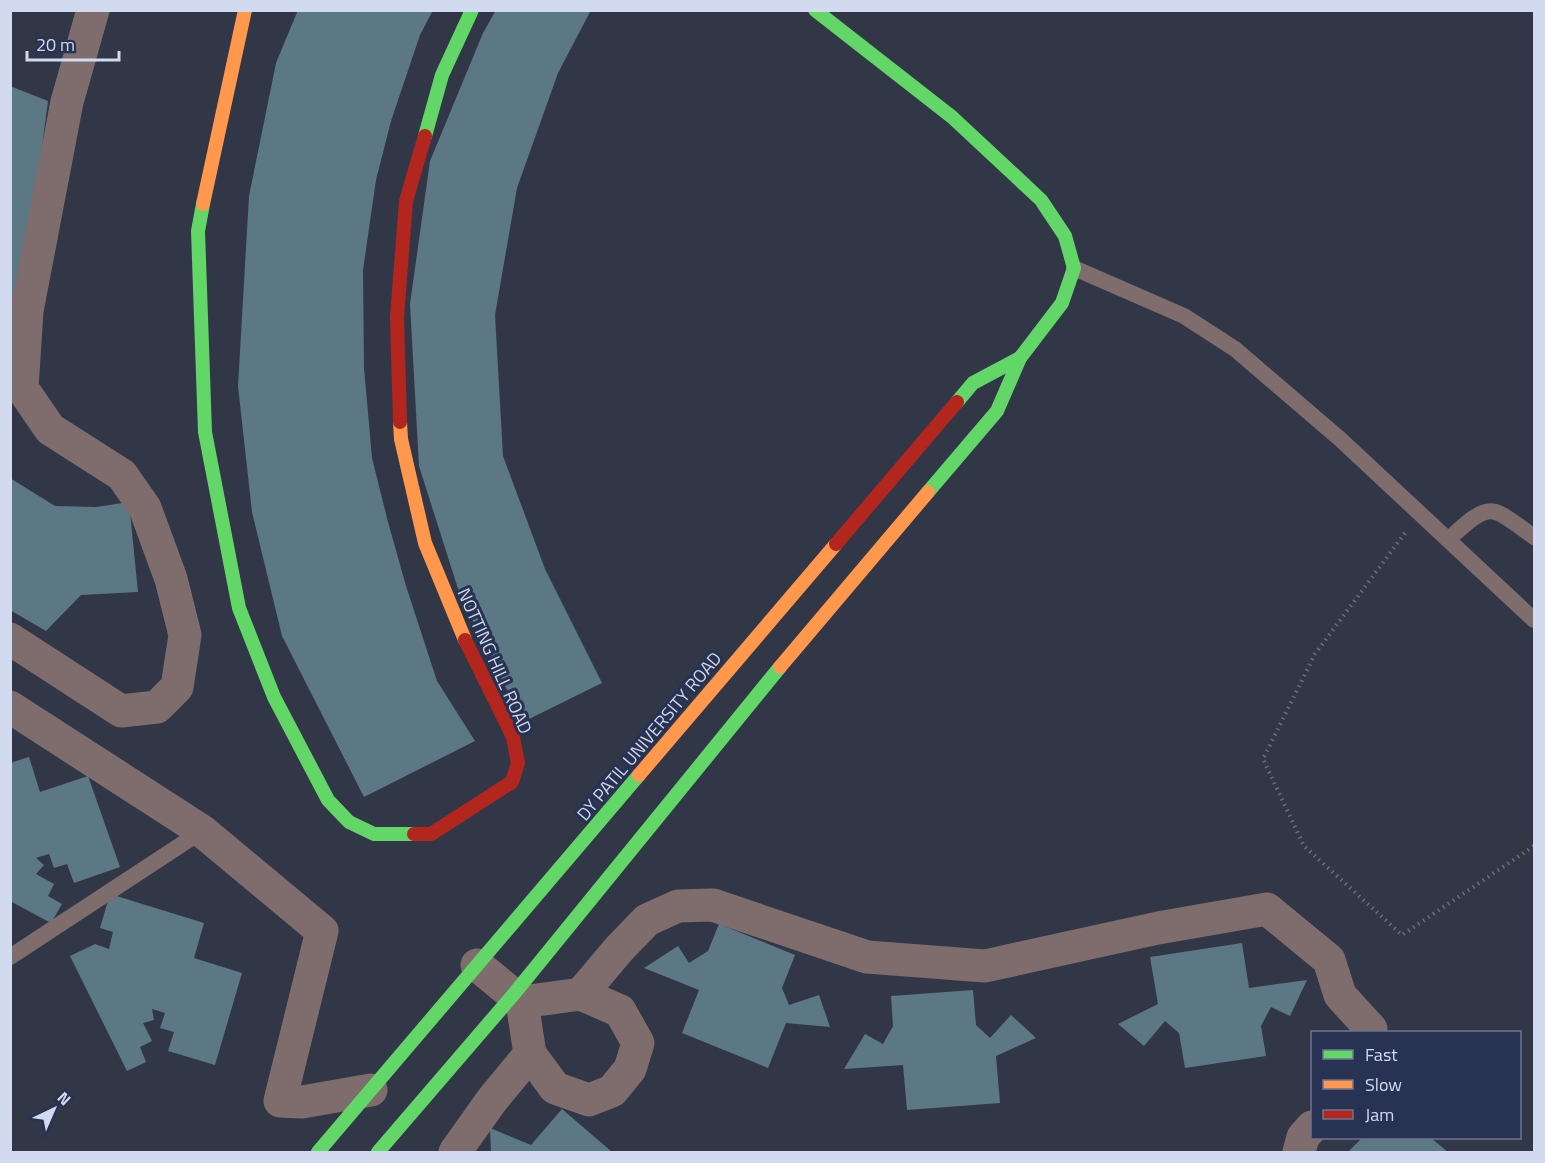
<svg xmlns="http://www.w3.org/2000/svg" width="1545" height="1163" font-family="'Titillium Web',sans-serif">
	<rect width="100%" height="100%" fill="#323748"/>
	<!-- building -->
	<g fill="#5b7884">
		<path d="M298,10H433L420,35L391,121L376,180L363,270L364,368L372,458L388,522L406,586L437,681L475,741L364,797L282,636L252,512L238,386L249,196L276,63Z"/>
		<path d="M496,10H591L558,73L517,188L495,315L503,456L545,569L602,683L523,722L460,595L419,466L410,304L430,161L483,33Z"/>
		<path d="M10,86L48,101L21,304L10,303Z"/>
		<path d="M10,478L55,506L96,507L129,502L138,592L81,595L46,631L10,610Z"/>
		<path d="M29,757L40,792L88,776L120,867L74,883L67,864L54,868L49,854L36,858L44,865L36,874L54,884L48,896L62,904L51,923L10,901V763Z"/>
		<path d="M110,894L204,923L194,958L242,973L215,1065L168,1051L174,1032L160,1028L165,1013L152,1009L154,1020L143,1023L152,1041L140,1047L146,1062L127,1071L70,956L95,944L109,949L113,932L100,928Z"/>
		<path d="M719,924L795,955L782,988L789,1005L819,995L830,1027L786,1023L768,1068L682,1033L699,990L644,968L678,946L689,963L708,951Z"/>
		<path d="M1242,943L1249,988L1307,980L1290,1016L1271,1007L1261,1026L1266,1056L1185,1068L1179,1033L1165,1021L1144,1046L1118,1024L1158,1004L1150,957Z"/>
		<path d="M973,990L976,1025L990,1038L1011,1015L1036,1038L996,1056L1000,1103L907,1110L903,1065L844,1069L865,1034L883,1044L893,1026L891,996Z"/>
		<path d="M562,1109L612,1152H491L490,1128L531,1145Z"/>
		<path d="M1362,1138H1431L1448,1152H1348Z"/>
	</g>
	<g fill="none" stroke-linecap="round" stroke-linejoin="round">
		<!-- path -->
		<path stroke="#736b71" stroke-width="4" stroke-dasharray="1.5 4.5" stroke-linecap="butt" d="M1405,533L1315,654L1263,759L1304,846L1402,935L1534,846"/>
		<!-- lane -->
		<g stroke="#7e6d6c" stroke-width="16">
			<path d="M1074,268L1184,316L1235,349L1340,439L1534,620"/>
			<path d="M1449,539C1491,500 1490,505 1534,537"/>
			<path d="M10,957L202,831"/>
		</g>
		<!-- street -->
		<g stroke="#7e6d6c" stroke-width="33">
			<path d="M10,639L121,711L157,707L177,687L185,635L171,579L145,508L122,475L50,429L22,388L27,311L67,102L93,10"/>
			<path d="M10,707L202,831L322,931L280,1101L302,1102L371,1090"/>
			<path d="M477,965L522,1002L530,1054L555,1088L589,1100L612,1091L630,1069L638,1043L620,1011L581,994L522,1002"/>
			<path d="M581,994L619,949L647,920L678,906L713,905L867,957L985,966L1158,928L1267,909L1329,960L1340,995L1371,1029V1032"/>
			<path d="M455,1152L492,1100L530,1054"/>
			<path d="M1299,1152L1303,1137L1312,1127"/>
		</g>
		<!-- fast -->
		<g stroke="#63d668" stroke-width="14">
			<path d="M815,10L952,117L1041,200L1065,236L1074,268L1062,303L1020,358L997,411L928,492"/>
			<path d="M425,136L442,75L472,10"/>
			<path d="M203,204L198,231L205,432L239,608L274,697L328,800L349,822L374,834H414"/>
			<path d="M957,402L973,383L1020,358"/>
			<path d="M318,1152L639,775"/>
			<path d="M378,1152L513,995L780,667"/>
		</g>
		<!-- slow -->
		<g stroke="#ff974d" stroke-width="14">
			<path d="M203,204L245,10"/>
			<path d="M400,422L401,439L425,543L465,640"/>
			<path d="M780,667L928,492"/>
			<path d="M639,775L836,544"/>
		</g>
		<!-- jam -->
		<g stroke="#b3261e" stroke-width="14">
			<path d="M400,422L397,317L406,201L425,136"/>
			<path d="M836,544L957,402"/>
			<path d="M414,834H431L512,782L518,763L513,737L465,640"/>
		</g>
	</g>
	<g text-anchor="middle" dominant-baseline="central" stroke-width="6" stroke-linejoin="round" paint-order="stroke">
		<!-- street labels -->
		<g font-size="18" fill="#d2daef" stroke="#283252">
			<text transform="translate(495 661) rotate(66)">NOTTING HILL ROAD</text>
			<text transform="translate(649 736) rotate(-50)">DY PATIL UNIVERSITY ROAD</text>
		</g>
	</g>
	<!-- border -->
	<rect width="1545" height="1163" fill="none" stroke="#d2daef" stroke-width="24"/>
	<!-- legend -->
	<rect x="1311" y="1031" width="210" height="108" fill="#283252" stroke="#6c7591" stroke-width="1.5"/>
	<rect x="1323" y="1050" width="30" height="9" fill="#63d668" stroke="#6c7591" stroke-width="1.5"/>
	<text x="1365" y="1061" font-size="18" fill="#d2daef">Fast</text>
	<rect x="1323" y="1080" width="30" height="9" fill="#ff974d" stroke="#6c7591" stroke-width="1.5"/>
	<text x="1365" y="1091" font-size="18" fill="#d2daef">Slow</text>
	<rect x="1323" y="1110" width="30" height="9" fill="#b3261e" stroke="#6c7591" stroke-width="1.5"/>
	<text x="1365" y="1121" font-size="18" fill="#d2daef">Jam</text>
	<!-- north arrow -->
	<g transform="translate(54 1109) rotate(44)" stroke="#283252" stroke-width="4.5" paint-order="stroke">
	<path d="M0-4.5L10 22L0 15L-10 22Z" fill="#d2daef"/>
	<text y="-9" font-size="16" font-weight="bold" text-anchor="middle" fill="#d2daef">N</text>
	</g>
	<!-- scale -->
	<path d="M27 51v9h92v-9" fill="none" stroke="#d2daef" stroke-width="3"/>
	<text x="36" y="51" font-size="18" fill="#d2daef" stroke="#283252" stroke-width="4.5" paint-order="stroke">20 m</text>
</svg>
